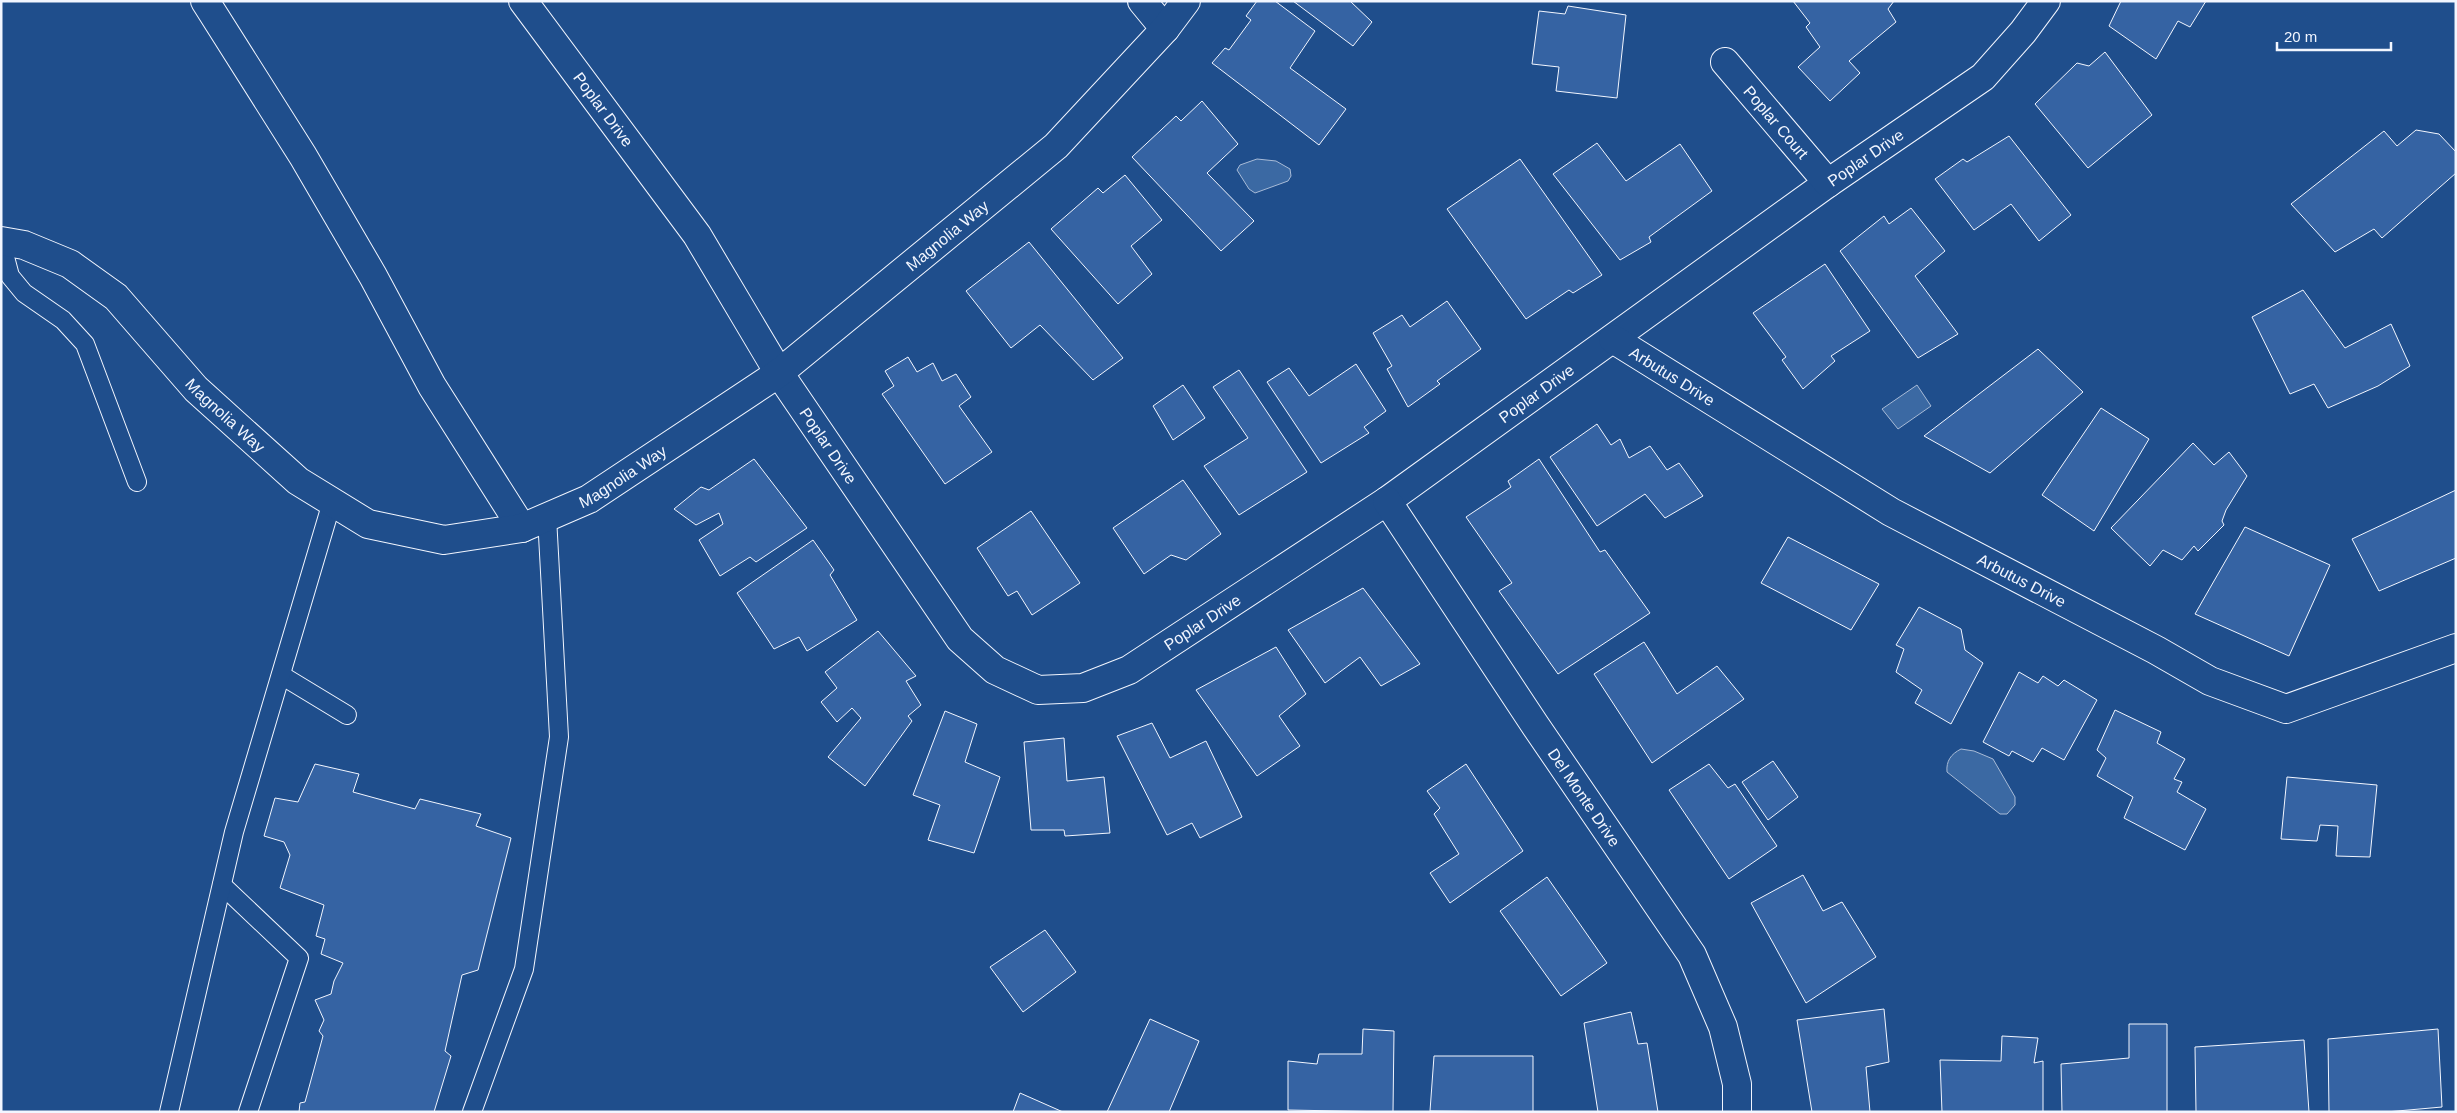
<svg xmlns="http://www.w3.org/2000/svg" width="2457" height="1113" font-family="Arial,sans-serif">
	<rect width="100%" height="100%" fill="#1f4e8c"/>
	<!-- water -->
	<g fill="#3b69a3" stroke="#a8bbd7">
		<path d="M1257,159L1276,161L1290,169L1291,176L1288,181L1255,193L1249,189L1237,170L1240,165Z"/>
		<path d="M1917,385L1931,406L1898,429L1882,409Z"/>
		<path d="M1961,749L1974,751L1993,759L2015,797V805L2007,814H2000L1947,772C1946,761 1951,754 1961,749Z"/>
	</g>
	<!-- building -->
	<g fill="#3563a3" stroke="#f2f6ff">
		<path d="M1257,1H1275L1315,31L1290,68L1346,109L1319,145L1212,63L1225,48L1229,50L1251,20L1246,16Z"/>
		<path d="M1293,1H1350L1372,22L1353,46Z"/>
		<path d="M1793,1H1894L1888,9L1896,22L1849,61L1860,73L1830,101L1798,67L1820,47L1806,27L1810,23Z"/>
		<path d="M2121,1H2206L2190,27L2178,21L2156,59L2109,26Z"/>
		<path d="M1568,6L1626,15L1617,98L1556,91L1559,67L1532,64L1539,11L1565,14Z"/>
		<path d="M2105,52L2152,115L2088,168L2035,104L2077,63L2089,66Z"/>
		<path d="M1202,101L1238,144L1207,173L1254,221L1221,251L1132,157L1176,116L1181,121Z"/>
		<path d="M2416,130L2439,134L2456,152V173L2382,238L2374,229L2335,252L2291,204L2384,131L2397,146Z"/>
		<path d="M2009,136L2071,215L2039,241L2011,204L1974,230L1935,179L1963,159L1967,162Z"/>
		<path d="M1597,143L1626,181L1680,144L1712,191L1649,237L1651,242L1620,260L1553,174Z"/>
		<path d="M1520,159L1602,275L1573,293L1569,290L1526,319L1447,209Z"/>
		<path d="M1125,175L1162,220L1131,246L1152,274L1118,304L1051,229L1098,188L1103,193Z"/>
		<path d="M1911,208L1945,251L1915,276L1958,334L1918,358L1840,251L1884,216L1889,224Z"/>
		<path d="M1029,242L1123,358L1093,380L1040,325L1011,348L966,291Z"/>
		<path d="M1825,264L1870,331L1831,356L1835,361L1803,389L1782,360L1786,357L1753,313Z"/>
		<path d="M2303,290L2345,348L2391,324L2410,366L2378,386L2328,408L2314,384L2290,394L2252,317Z"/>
		<path d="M1447,301L1481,349L1437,381L1440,384L1408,407L1387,369L1392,366L1373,333L1402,315L1410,327Z"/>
		<path d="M2038,349L2083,392L1990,473L1924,436Z"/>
		<path d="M908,357L917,372L933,363L942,381L956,374L971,397L959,406L992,452L945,484L882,394L894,386L885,371Z"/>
		<path d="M1356,364L1386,411L1364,427L1369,433L1321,463L1267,382L1289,368L1309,396Z"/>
		<path d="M1239,370L1307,472L1239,515L1204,466L1248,438L1213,387Z"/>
		<path d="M1183,385L1205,418L1173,440L1153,406Z"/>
		<path d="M2101,408L2149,439L2094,531L2042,495Z"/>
		<path d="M1597,424L1611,445L1620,439L1629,458L1650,446L1667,470L1679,463L1703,496L1665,518L1645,494L1597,526L1550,457Z"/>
		<path d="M2193,443L2214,465L2229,452L2247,476L2226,510L2222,521L2224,525L2198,551L2194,546L2182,560L2163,550L2150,566L2111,528Z"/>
		<path d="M754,459L807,528L756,562L750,557L720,576L699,540L723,524L719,513L696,525L674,509L701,487L709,490Z"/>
		<path d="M1539,459L1600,552L1605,550L1650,613L1558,674L1499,591L1512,583L1466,517L1511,487L1508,481Z"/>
		<path d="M1183,480L1221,534L1186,560L1171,555L1144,574L1113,528Z"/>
		<path d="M2456,490V558L2379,591L2352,539Z"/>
		<path d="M1031,511L1080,583L1032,615L1017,591L1008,596L977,548Z"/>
		<path d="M2245,527L2330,565L2289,656L2195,614Z"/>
		<path d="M1788,537L1879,584L1851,630L1761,583Z"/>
		<path d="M813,540L834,570L830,575L857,620L807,651L799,637L774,649L737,593Z"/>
		<path d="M1363,588L1420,664L1381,686L1360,657L1325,683L1288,630Z"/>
		<path d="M1919,607L1961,629L1965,650L1983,663L1951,724L1915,703L1922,690L1896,672L1904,649L1896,645Z"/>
		<path d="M878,631L916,676L906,681L921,705L908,716L912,721L865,786L828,757L861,718L852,708L837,722L821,702L837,688L825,672Z"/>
		<path d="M1644,642L1677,694L1717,666L1744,699L1652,763L1594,674Z"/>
		<path d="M1276,647L1306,694L1279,716L1300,746L1257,776L1196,690Z"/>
		<path d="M2019,672L2038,683L2043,676L2058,686L2064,680L2097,700L2064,760L2042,748L2033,762L2012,751L2009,756L1983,742Z"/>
		<path d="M2115,710L2161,732L2157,743L2185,759L2174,779L2182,782L2177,792L2206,809L2185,850L2124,818L2133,797L2097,776L2106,758L2097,750Z"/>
		<path d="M945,711L977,724L965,762L1000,777L974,853L928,840L940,805L913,795Z"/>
		<path d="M1152,723L1170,758L1206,741L1242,817L1200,838L1192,823L1167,835L1117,736Z"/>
		<path d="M1064,738L1067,781L1104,777L1110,833L1065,836L1064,830H1031L1024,742Z"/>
		<path d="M1773,761L1798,797L1768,820L1742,782Z"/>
		<path d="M315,764L359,774L353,792L415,809L420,799L481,814L476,826L511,838L478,970L462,975L445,1051L451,1056L434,1112H299L300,1103L305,1102L323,1036L319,1031L324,1020L315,1000L331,994L334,981L343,963L321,954L325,939L316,936L324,905L280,888L290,855L284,842L264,836L275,798L298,802Z"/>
		<path d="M1466,764L1523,851L1450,903L1430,873L1459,854L1434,814L1440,808L1427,791Z"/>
		<path d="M1709,764L1728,788L1735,784L1777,846L1729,879L1669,790Z"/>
		<path d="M2287,777L2377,785L2370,857L2336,856L2338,826L2320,825L2317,841L2281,839Z"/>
		<path d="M1803,875L1823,911L1842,902L1876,957L1806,1003L1751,903Z"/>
		<path d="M1547,877L1607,963L1561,996L1500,911Z"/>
		<path d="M1045,930L1076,972L1023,1012L990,967Z"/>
		<path d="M1884,1009L1889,1062L1866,1067L1870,1112H1812L1797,1020Z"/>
		<path d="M1631,1012L1638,1044L1647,1043L1658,1112H1598L1584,1023Z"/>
		<path d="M1150,1019L1199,1041L1169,1112H1107Z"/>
		<path d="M2129,1024H2167V1112H2062L2061,1064L2129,1058Z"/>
		<path d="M1363,1029L1394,1031L1393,1112L1288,1110V1061L1317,1064L1319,1054H1362Z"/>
		<path d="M2438,1029L2442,1107L2386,1112H2329L2328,1039Z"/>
		<path d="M2002,1036L2038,1038L2034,1063L2043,1061V1112H1942L1940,1060L2001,1061Z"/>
		<path d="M2304,1040L2309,1112H2196L2195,1047Z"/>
		<path d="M1434,1056H1533V1112L1430,1111Z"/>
		<path d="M1020,1093L1063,1112H1013Z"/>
	</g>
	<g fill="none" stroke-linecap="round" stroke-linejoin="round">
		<!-- lane casing -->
		<g stroke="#f2f6ff" stroke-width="20">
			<g id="lane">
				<path d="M1,242L10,276L24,293L63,320L85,344L137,482"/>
				<path d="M281,675L347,715"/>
				<path d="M222,885L299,958L248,1112"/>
				<path d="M169,1112L234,832L332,502"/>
				<path d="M472,1112L524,969L559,737L547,517"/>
			</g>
		</g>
		<!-- street casing -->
		<g stroke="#f2f6ff" stroke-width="30">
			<g id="street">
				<path d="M205,1L303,156L373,276L432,386L522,528"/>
				<path id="s1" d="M523,1L697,235L779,373L960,639L995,670L1038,690L1083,688L1129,670L1387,501L1828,183L1983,77L2023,32L2046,1"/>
				<path d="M1142,1L1165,29"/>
				<path id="s2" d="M1725,62L1828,183"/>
				<path id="s3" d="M1,241L24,245L70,264L116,297L196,389L298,481L368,524L444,540L522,528L589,499L779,373L1056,146L1165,29L1186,1"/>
				<path id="s4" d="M1613,339L1891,512L2156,650L2210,681L2286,709L2456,648"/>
				<path id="s5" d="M1387,501L1535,725L1692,955L1723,1027L1737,1084V1112"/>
			</g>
		</g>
		<!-- lane -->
		<use href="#lane" stroke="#1f4e8c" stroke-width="18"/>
		<!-- street -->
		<use href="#street" stroke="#1f4e8c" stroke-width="28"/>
	</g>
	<g text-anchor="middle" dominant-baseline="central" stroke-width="4" stroke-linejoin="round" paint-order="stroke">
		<!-- street labels -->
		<g font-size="16" fill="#f2f6ff" stroke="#1f4e8c">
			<text stroke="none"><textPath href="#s1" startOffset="135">Poplar Drive</textPath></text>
			<text stroke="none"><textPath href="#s2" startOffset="79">Poplar Court</textPath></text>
			<text stroke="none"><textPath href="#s1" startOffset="1860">Poplar Drive</textPath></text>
			<text stroke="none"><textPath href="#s3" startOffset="1146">Magnolia Way</textPath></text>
			<text stroke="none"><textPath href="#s4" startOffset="70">Arbutus Drive</textPath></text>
			<text stroke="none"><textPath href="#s1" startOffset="1455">Poplar Drive</textPath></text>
			<text stroke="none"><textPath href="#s3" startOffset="291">Magnolia Way</textPath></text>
			<text stroke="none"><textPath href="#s1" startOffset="540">Poplar Drive</textPath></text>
			<text stroke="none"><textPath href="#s3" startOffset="741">Magnolia Way</textPath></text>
			<text stroke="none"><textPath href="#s4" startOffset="475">Arbutus Drive</textPath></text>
			<text stroke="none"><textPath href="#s1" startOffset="1050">Poplar Drive</textPath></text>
			<text stroke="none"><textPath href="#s5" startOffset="356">Del Monte Drive</textPath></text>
		</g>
	</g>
	<!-- border -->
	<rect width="2457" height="1113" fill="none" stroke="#f2f6ff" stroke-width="5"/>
	<!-- scale -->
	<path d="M2277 42v8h114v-8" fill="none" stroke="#f2f6ff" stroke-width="2.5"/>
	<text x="2284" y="42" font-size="15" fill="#f2f6ff" stroke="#1f4e8c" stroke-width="4" paint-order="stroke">20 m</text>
</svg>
